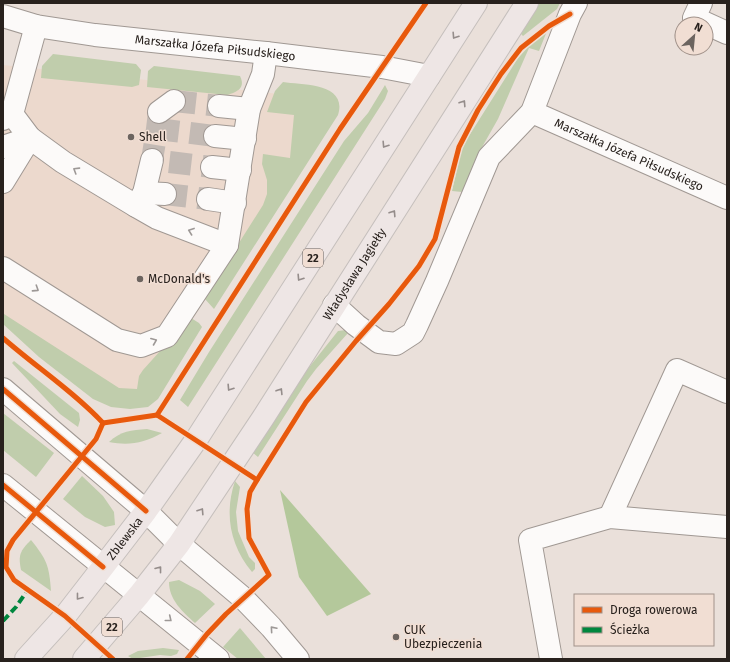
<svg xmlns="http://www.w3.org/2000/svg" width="730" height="662" font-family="'Fira Sans',sans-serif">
	<rect width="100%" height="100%" fill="#eae0da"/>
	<!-- built -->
	<path fill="#ecd9cd" d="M3,65L327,99L330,107L144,394L71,380L3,323Z"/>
	<!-- green -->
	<g fill="#c0cdac">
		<path d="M540,3H560L557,9L523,36L520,33Z"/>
		<path d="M547,31L539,51L529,48L498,119L477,156L462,192L452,191L461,152L467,139L518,58L532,43Z"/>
		<path d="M53,54L136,64L141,70L139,85L132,87L41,78L42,66Z"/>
		<path d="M154,66L240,76C246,88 237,92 227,95L147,87L148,71Z"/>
		<path d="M283,82C303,85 348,83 338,115L214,309L204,298L263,205L267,194V180L262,164L263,154L290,158L294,115L267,112L275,91Z"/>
		<path d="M385,85L388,91L385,99L188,407L180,400L209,352L344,141L368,113Z"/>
		<path d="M3,281L4,293V314L119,388L137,389L139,376L143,370L161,350L173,345L191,318L199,323L202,327L158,399L148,407L130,409L111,407L93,399L39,357L3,324Z"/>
		<path d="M346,330L348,333L316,369L307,381L258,457L252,452L298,381L338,331Z"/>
		<path d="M14,361L79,413L80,420L78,427L60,414L12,363Z"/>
		<path d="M3,413L54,453L36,477L3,450Z"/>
		<path d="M147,429L162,433C144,443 129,446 109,442C121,431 131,430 147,429Z"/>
		<path d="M82,476L103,496L114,512L115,525L105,527L85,517L63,499Z"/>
		<path d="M235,481L240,487L236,512L238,531L249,557L255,563V569L252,572C230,545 224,514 235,481Z"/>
		<path d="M31,540C47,560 49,565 51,591L21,570C18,555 20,551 31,540Z"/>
		<path d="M179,580L200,591L215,604L195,623C183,612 169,600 169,582Z"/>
		<path d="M240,628L266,659H238L223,647Z"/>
		<path d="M163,648L179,650L177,654L171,656L160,655L133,659L128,656L138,651Z"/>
	</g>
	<!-- forest -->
	<path fill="#b4c89b" d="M280,490L371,594L327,616L299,577Z"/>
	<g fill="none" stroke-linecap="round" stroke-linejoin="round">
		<!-- minor-tunnel -->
		<g stroke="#c3bab4" stroke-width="22" stroke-dasharray="22 11" stroke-linecap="butt">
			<path d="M174,101L219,106"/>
			<path d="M159,112L157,129L152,160L212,167"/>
			<path d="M157,129L215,136"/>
			<path d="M165,194L208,199"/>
		</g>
		<!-- minor casing -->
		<g stroke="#a09893" stroke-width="24">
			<g id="minor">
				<path d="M701,3L694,18L727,33"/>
				<path id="s1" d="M3,16L36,26L95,35L266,53L382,67L429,76"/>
				<path d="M219,106L249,109"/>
				<path d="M159,112L174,101"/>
				<path id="s2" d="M532,112L727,198"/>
				<path d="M12,114L30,138L63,162L136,206L157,218L227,245"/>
				<path d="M3,119L12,114L36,26"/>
				<path d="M215,136L245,139"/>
				<path d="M3,147L30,138"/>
				<path d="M212,167L240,170"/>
				<path d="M3,182L30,138"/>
				<path d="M144,193L165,194"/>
				<path d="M208,199L235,203"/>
				<path d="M136,206L144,193L152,160"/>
				<path d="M3,268L117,340L141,346L167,336L227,245L249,109L263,74L266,53"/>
				<path d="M334,305L356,325L379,342L396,344L413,333L417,325L437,281L489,157L532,112L570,14L576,3"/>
				<path d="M3,389L146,511L179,544L243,598L271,627L298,659"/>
				<path d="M3,485L218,659"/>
				<path d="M610,517L677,370L727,392"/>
				<path d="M551,659L530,540L610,517L727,527"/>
			</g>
		</g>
		<!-- major casing -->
		<g stroke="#c5bfbc" stroke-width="24">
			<g id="major">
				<path id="s3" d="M26,659L65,616L103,567L146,511L196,440L476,3"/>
				<path id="s4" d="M84,659L139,595L179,544L263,418L527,3"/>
			</g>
		</g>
		<!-- minor -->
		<use href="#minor" stroke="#fcfaf9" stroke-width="22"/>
		<!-- major -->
		<use href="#major" stroke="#eee6e5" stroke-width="22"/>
		<!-- quiet -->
		<path stroke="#00873e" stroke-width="4" stroke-dasharray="8 4" stroke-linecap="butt" d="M3,621L16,607L27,591"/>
		<!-- cycleway casing -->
		<g stroke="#f1ded3" stroke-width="8">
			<g id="cycleway">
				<path d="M3,338C36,367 73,391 103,423"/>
				<path d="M3,389L146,511"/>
				<path d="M157,415L340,129L426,3"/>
				<path d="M103,423L96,439L13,540L7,551L6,567L14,580L65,616L113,659"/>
				<path d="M103,423L157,415L257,480"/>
				<path d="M3,485L103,567"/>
				<path d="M187,659L207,634L226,614L269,575L249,538L247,509L250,492L257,480L306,402L356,341L389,304L419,266L435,239L459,147L478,110L501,74L521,48L549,26L570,14"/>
			</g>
		</g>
		<!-- cycleway -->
		<use href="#cycleway" stroke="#e8590c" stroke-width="5"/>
	</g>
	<!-- one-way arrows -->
	<defs><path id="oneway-chevron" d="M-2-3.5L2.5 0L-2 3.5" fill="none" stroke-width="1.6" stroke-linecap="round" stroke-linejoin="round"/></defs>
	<g stroke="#958d8b">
		<use href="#oneway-chevron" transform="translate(455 36) rotate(123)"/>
		<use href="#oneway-chevron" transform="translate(463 103) rotate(-57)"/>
		<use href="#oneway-chevron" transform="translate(385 145) rotate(123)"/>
		<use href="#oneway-chevron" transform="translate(393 213) rotate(-57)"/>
		<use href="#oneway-chevron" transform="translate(300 278) rotate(123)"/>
		<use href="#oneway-chevron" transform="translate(230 388) rotate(123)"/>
		<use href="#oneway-chevron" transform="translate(280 391) rotate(-58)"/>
		<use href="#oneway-chevron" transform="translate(201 511) rotate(-57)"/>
		<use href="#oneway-chevron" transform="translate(159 569) rotate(-52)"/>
		<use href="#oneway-chevron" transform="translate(79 597) rotate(128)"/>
	</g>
	<g stroke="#9d9896">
		<use href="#oneway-chevron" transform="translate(76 170) rotate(-148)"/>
		<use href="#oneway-chevron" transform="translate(191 231) rotate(-160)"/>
		<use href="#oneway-chevron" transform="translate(36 289) rotate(33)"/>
		<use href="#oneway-chevron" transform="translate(154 341) rotate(-22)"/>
		<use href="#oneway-chevron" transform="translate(169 619) rotate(39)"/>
		<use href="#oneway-chevron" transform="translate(273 629) rotate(-131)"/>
	</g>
	<!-- markers -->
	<g fill="#6c645f" stroke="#f1ded3" stroke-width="1.5">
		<circle cx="131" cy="137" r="4"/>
		<circle cx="140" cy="279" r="4"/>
		<circle cx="396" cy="637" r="4"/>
	</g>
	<g text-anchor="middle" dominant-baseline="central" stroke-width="3" stroke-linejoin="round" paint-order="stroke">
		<!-- shield labels -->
		<g fill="#f1ded3" stroke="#645a54" stroke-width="1">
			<rect x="303" y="249" width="20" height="18" rx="3"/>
			<rect x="102" y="618" width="20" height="18" rx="3"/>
		</g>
		<g font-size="11" font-weight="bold" fill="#28211d">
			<text x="313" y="258">22</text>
			<text x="112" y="627">22</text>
		</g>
		<!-- street labels -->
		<g font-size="12" fill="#28211d" stroke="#f1ded3">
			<text stroke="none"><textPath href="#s1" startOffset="215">Marszałka Józefa Piłsudskiego</textPath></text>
			<text stroke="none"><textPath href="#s2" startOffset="106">Marszałka Józefa Piłsudskiego</textPath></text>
			<text stroke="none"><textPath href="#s4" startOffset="471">Władysława Jagiełły</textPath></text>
			<text stroke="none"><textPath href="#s3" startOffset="156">Zblewska</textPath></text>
		</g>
		<!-- poi labels -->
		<g font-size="12" fill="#28211d" stroke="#f1ded3" text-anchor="start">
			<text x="139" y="137">Shell</text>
			<text x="148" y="279">McDonald's</text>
			<text x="404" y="630">CUK<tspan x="404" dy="14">Ubezpieczenia</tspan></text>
		</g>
	</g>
	<!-- border -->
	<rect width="730" height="662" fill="none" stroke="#28211d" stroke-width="8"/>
	<!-- legend -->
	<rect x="574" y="594" width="140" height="52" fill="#f1ded3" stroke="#a1928a"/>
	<rect x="582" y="607" width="20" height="6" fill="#e8590c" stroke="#a1928a"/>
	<text x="610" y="614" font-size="12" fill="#28211d">Droga rowerowa</text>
	<rect x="582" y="627" width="20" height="6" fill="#00873e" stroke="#a1928a"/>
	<text x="610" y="634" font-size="12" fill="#28211d">Ścieżka</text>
	<!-- north arrow -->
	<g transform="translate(694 36) rotate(27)"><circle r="19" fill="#f1ded3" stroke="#a1928a"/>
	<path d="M0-3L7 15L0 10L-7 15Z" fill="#6c645f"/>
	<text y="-6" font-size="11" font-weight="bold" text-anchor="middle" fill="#28211d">N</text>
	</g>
</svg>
